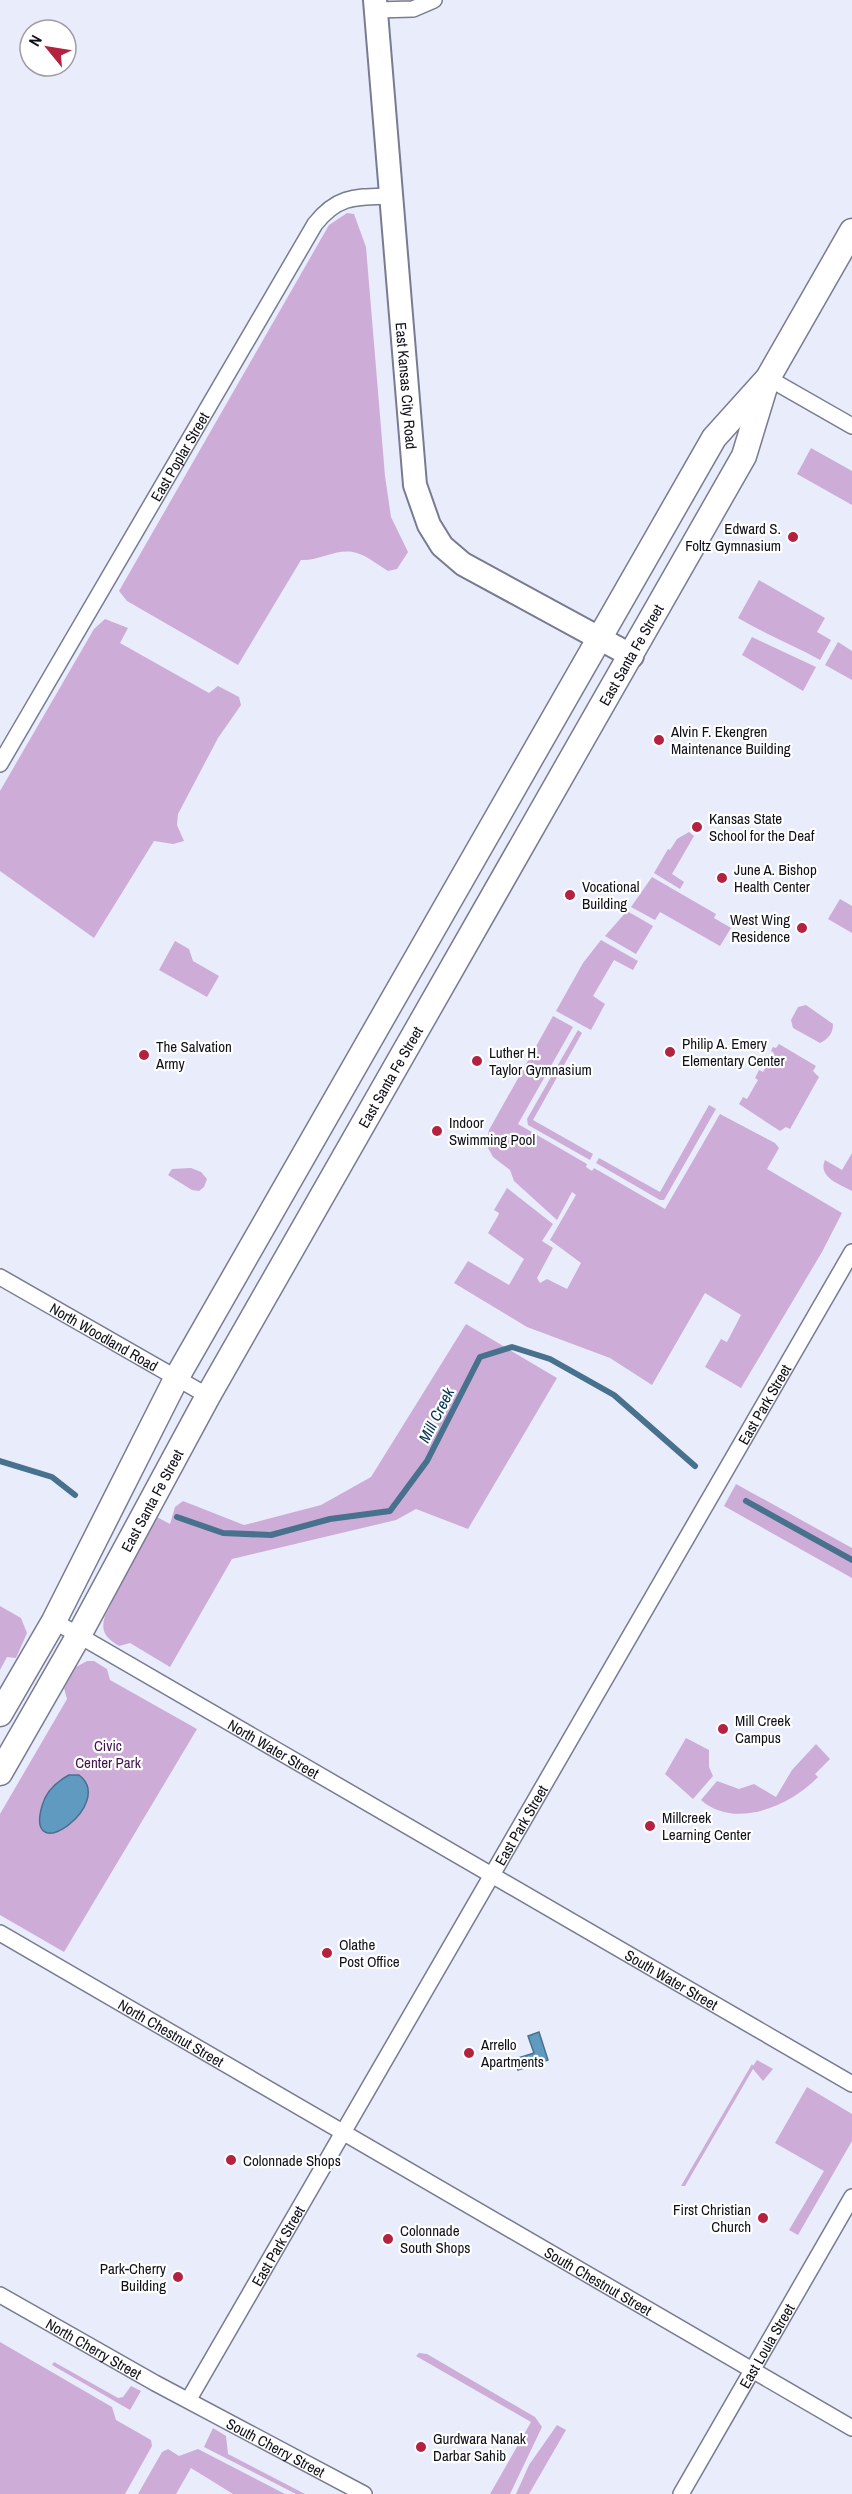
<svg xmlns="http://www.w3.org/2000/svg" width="852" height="2494" font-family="'Archivo Narrow',sans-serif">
	<rect width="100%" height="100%" fill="#e9ecfb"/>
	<!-- green -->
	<g fill="#cdadd7">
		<path d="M347,213L354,214L366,247L385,476L391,517L408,552L397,569L388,571C378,565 365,554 353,552C335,549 319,561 301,560L238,665L127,601L119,591L329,225Z"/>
		<path d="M811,448L852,471V505L797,474Z"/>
		<path d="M759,580L825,618L817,632L831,640L820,660C793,645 765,634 738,618Z"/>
		<path d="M105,619L128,628L120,643L209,693L218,686L239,697L241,705L218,738L178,814L177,825L184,841L173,844L154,841L94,938L0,871V791L94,629Z"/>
		<path d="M752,637L816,667L803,691L742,655Z"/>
		<path d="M838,642L852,651V680L825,665Z"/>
		<path d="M689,832L694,836L672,874L684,882L680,889L654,873L668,849L670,850L677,839Z"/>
		<path d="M652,877L716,914L714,918L731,928L720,946L660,912L655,920L631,907Z"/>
		<path d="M840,899L852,906V933L828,919Z"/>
		<path d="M627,911L653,926L636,954L605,936Z"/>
		<path d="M601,940L638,961L633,970L614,960L593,996L605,1004L591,1030L556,1011L583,963Z"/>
		<path d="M175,941L189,949L193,961L219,976L207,997L159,970Z"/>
		<path d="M806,1005L833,1024C833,1034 828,1039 820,1043L793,1028L791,1020L798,1007Z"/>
		<path d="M553,1016L573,1027L518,1124L587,1164L586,1167L592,1171L594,1168L665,1209L720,1114L775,1143L779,1148L767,1169L842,1213L822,1252L741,1388L705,1367L721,1339L727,1342L741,1315L705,1293L652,1385L610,1358L527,1327L454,1283L468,1261L509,1285L524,1259L488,1233L498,1216L499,1213L494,1210L507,1188L553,1224L542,1241L553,1248L537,1278L540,1283L547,1279L567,1289L581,1263L550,1240L576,1195L572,1192L557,1220L514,1181L510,1170L493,1157L486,1144L489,1130Z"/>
		<path d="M578,1030L582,1033L533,1120L593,1154L590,1160L528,1125L527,1119Z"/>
		<path d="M779,1044L816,1066L813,1071L819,1077L790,1129L786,1127L780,1131L739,1104L743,1097L747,1099L758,1080L755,1078L759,1070L763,1072L774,1053L771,1051L773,1047L776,1048Z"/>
		<path d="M709,1105L716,1109L664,1200H660L596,1163L599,1158L660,1192Z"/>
		<path d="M852,1153V1191C841,1185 817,1177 825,1160L842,1170Z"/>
		<path d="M191,1168L201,1172L207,1179L204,1187L199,1191L192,1190L168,1175L172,1169Z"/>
		<path d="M466,1324L557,1378L468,1529L416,1509L396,1520L232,1559L170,1667L130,1643L119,1646C106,1638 100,1632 105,1616L155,1516L170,1524L175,1507L183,1501L244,1525L321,1505L371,1477Z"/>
		<path d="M736,1484L852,1548V1578L724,1506Z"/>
		<path d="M0,1606L21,1618L27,1633L16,1658L7,1657L0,1670Z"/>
		<path d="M87,1661H94L107,1669L110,1680L197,1729L64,1952L0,1915V1814L67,1699L64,1688L76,1667Z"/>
		<path d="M686,1738L709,1750V1767L713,1776L693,1799L665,1774Z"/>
		<path d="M816,1744L830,1759L815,1774L818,1777C790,1806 735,1830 701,1800L717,1781L739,1789L754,1784L776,1797L792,1770Z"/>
		<path d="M757,2060L773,2069L763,2081L753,2069L685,2186H681L752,2064L753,2066Z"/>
		<path d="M807,2087L852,2114V2141L798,2235L789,2230L824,2171L775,2143Z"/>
		<path d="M0,2342L112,2407L116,2420L151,2440L152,2446L125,2494H0Z"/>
		<path d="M419,2353L427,2354L535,2417L542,2427L510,2494H490L531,2422L416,2356Z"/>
		<path d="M54,2362L118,2398L123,2397L131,2386L141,2391L130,2410L52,2365Z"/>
		<path d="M557,2425L566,2430L529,2494H516L529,2465Z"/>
		<path d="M213,2428L226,2436L228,2454L305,2494H296L204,2447Z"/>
		<path d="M168,2449L179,2456L198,2449L285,2494H233L191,2468L176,2494H138L162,2452Z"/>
	</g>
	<!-- water -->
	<g fill="#609ac1" stroke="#48718e" stroke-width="1.5">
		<path d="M69,1775H79C117,1804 24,1870 42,1806C46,1791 56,1782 69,1775Z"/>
		<path d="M539,2032L548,2060L518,2070L515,2059L534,2053L528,2036Z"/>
	</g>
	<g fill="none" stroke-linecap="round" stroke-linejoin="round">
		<!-- stream -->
		<g stroke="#48718e" stroke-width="6">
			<path d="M0,1461L52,1477L75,1495"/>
			<path d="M746,1501L852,1560"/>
			<path d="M177,1517L223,1533L271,1535L330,1519L390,1511L427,1461L480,1357L512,1347L550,1359L614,1395L695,1466"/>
		</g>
		<!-- street casing -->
		<g stroke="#787b91" stroke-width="18">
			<g id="street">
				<path d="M376,10L413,9L434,0"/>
				<path d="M768,378L852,426"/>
				<path id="s1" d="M0,764L315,224C338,195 356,197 391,196"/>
				<path id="s2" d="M0,1277L208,1396"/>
				<path id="s3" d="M54,1621L852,2084"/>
				<path id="s4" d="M0,1933L852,2428"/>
				<path id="s5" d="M0,2295L155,2383L364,2494"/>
				<path id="s6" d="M189,2399L852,1252"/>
				<path id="s7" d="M681,2494L852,2197"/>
			</g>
		</g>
		<!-- secondary casing -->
		<g stroke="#787b91" stroke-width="26">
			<g id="secondary">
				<path id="s8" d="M375,0L415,485L429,525L442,546L463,564L632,656"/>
			</g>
		</g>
		<!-- primary casing -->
		<g stroke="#787b91" stroke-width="27">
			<g id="primary">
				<path d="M0,1714L54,1621L177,1377L714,438L768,378L852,231"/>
				<path id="s9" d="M0,1773L79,1635L208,1396L744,456L765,387"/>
			</g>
		</g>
		<!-- street -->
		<use href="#street" stroke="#fff" stroke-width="15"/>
		<!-- secondary -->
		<use href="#secondary" stroke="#fff" stroke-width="22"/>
		<!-- primary -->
		<use href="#primary" stroke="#fff" stroke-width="24"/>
	</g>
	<!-- markers -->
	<g fill="#b42240" stroke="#fff" stroke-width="2">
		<circle cx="793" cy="537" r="6"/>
		<circle cx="659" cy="740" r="6"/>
		<circle cx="697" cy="827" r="6"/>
		<circle cx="722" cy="878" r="6"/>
		<circle cx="570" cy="895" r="6"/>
		<circle cx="802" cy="928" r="6"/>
		<circle cx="670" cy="1052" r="6"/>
		<circle cx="144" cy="1055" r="6"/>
		<circle cx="477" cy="1061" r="6"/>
		<circle cx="437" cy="1131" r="6"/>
		<circle cx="723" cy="1729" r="6"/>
		<circle cx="650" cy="1826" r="6"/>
		<circle cx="327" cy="1953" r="6"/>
		<circle cx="469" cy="2053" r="6"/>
		<circle cx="231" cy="2160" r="6"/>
		<circle cx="763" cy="2218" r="6"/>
		<circle cx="388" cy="2239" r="6"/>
		<circle cx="178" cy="2277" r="6"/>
		<circle cx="421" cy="2447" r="6"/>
	</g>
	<g text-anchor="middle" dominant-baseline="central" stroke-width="4.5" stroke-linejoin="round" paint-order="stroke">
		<!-- street labels -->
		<g font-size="15" fill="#0f1018" stroke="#fff">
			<text stroke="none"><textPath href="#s8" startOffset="387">East Kansas City Road</textPath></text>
			<text stroke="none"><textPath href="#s1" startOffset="356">East Poplar Street</textPath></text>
			<text stroke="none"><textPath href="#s9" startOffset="1284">East Santa Fe Street</textPath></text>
			<text stroke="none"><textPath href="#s9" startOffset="798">East Santa Fe Street</textPath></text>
			<text stroke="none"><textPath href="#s2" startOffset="120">North Woodland Road</textPath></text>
			<text stroke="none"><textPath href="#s6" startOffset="1149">East Park Street</textPath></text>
			<text stroke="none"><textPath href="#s9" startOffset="312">East Santa Fe Street</textPath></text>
			<text stroke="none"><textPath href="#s3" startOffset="254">North Water Street</textPath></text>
			<text stroke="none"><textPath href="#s6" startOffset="663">East Park Street</textPath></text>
			<text stroke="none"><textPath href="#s3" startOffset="714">South Water Street</textPath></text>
			<text stroke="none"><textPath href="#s4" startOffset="198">North Chestnut Street</textPath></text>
			<text stroke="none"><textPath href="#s6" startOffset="177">East Park Street</textPath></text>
			<text stroke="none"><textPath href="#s4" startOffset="692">South Chestnut Street</textPath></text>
			<text stroke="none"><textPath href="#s7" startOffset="171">East Loula Street</textPath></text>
			<text stroke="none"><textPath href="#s5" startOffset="108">North Cherry Street</textPath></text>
			<text stroke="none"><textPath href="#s5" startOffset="315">South Cherry Street</textPath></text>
		</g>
		<!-- poi labels -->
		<g font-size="15" fill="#0f1018" stroke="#fff" text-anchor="start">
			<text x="781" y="528" text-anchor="end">Edward S.<tspan x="781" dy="17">Foltz Gymnasium</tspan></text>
			<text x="671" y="731">Alvin F. Ekengren<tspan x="671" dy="17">Maintenance Building</tspan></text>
			<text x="709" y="818">Kansas State<tspan x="709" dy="17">School for the Deaf</tspan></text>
			<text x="734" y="869">June A. Bishop<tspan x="734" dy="17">Health Center</tspan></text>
			<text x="582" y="886">Vocational<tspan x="582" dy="17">Building</tspan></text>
			<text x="790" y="919" text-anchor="end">West Wing<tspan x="790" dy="17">Residence</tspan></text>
			<text x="682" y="1043">Philip A. Emery<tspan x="682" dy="17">Elementary Center</tspan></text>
			<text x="156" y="1046">The Salvation<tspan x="156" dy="17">Army</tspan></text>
			<text x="489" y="1052">Luther H.<tspan x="489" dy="17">Taylor Gymnasium</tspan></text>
			<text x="449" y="1122">Indoor<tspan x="449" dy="17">Swimming Pool</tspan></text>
			<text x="735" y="1720">Mill Creek<tspan x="735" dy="17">Campus</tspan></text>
			<text x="662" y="1817">Millcreek<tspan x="662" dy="17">Learning Center</tspan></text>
			<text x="339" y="1944">Olathe<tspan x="339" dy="17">Post Office</tspan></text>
			<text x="481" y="2044">Arrello<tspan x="481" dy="17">Apartments</tspan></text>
			<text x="243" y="2160">Colonnade Shops</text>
			<text x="751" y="2209" text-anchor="end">First Christian<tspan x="751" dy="17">Church</tspan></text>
			<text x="400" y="2230">Colonnade<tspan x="400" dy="17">South Shops</tspan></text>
			<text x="166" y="2268" text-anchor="end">Park-Cherry<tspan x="166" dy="17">Building</tspan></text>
			<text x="433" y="2438">Gurdwara Nanak<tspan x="433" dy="17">Darbar Sahib</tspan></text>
		</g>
		<!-- park labels -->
		<g font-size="15" fill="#42114f" stroke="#fff">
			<text x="108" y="1745">Civic<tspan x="108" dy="17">Center Park</tspan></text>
		</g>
		<!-- water labels -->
		<g font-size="16" font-style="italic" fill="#03344f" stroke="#fff">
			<text transform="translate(436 1415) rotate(-63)">Mill Creek</text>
		</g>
	</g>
	<!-- north arrow -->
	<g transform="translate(48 48) rotate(300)"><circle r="28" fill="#ffffff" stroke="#9f9fa3" stroke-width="1.5"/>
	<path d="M0-4.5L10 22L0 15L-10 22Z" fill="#b42240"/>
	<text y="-9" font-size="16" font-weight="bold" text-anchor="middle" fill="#0f1018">N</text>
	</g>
</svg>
